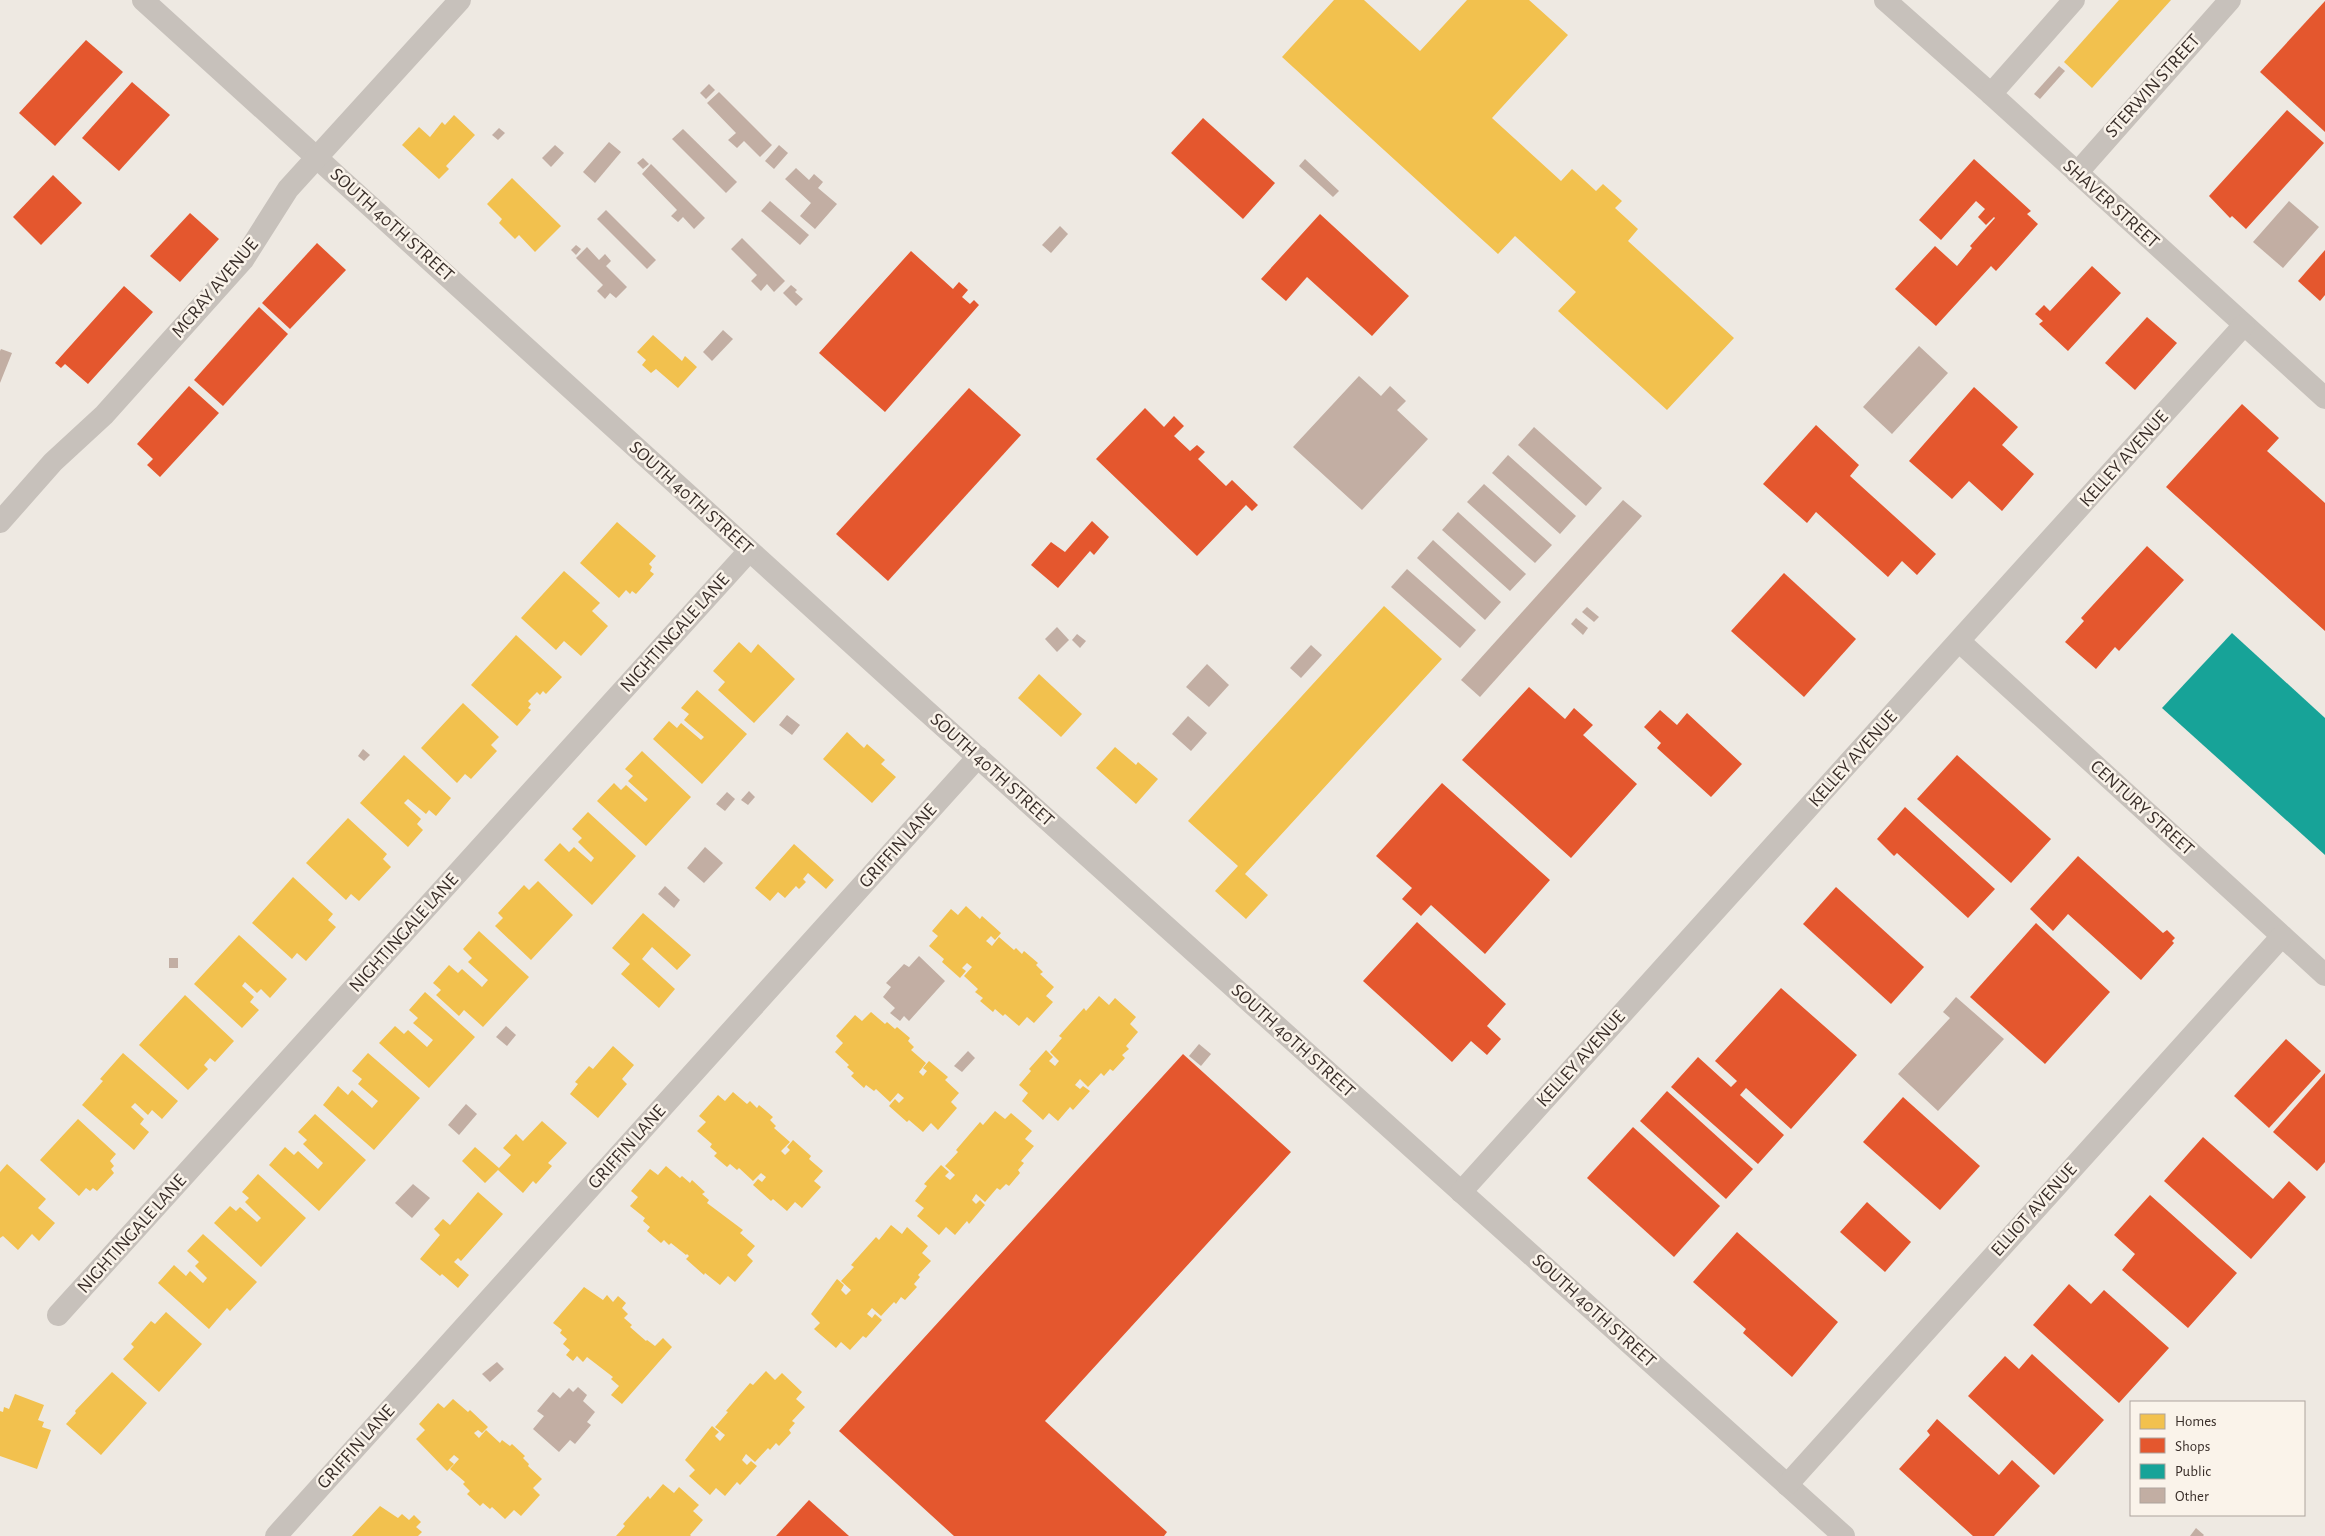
<svg xmlns="http://www.w3.org/2000/svg" width="2325" height="1536" font-family="'Alegreya Sans',sans-serif">
	<rect width="100%" height="100%" fill="#eee9e2"/>
	<!-- homes -->
	<g fill="#f2c14e">
		<path d="M1334,0H1364L1420,51L1467,0H1529L1568,35L1492,118L1561,181L1572,169L1596,191L1603,184L1622,201L1615,208L1638,229L1628,241L1734,338L1667,410L1558,311L1576,292L1515,236L1498,254L1282,57Z"/>
		<path d="M2119,0H2171L2092,88L2064,62Z"/>
		<path d="M454,115L475,135L446,166L449,169L439,179L402,145L419,127L430,137L442,122L445,125Z"/>
		<path d="M512,178L561,226L535,252L519,235L515,239L499,223L502,219L487,204Z"/>
		<path d="M653,335L682,361L685,356L697,367L678,388L656,369L651,373L642,365L646,360L637,352Z"/>
		<path d="M617,522L656,556L649,564L652,567L650,571L654,574L636,594L632,591L630,594L626,590L619,598L580,563Z"/>
		<path d="M564,571L600,603L592,611L608,626L581,656L564,641L556,650L521,618Z"/>
		<path d="M1384,606L1442,659L1245,874L1268,895L1246,919L1215,891L1238,866L1188,821Z"/>
		<path d="M516,635L562,677L546,694L543,691L540,695L537,692L528,701L531,704L528,708L531,710L517,726L471,685Z"/>
		<path d="M739,642L751,653L758,644L795,679L754,723L718,690L725,682L713,671Z"/>
		<path d="M1039,674L1082,714L1061,737L1018,698Z"/>
		<path d="M697,690L747,734L702,784L653,739L669,721L677,728L681,723L701,740L704,737L684,720L689,714L681,708Z"/>
		<path d="M463,703L499,737L491,745L497,751L471,779L465,774L457,783L421,748Z"/>
		<path d="M847,732L864,748L867,744L885,760L881,764L896,777L872,803L823,759Z"/>
		<path d="M1115,747L1136,765L1138,762L1158,779L1136,804L1096,768Z"/>
		<path d="M642,751L691,797L646,846L597,801L614,783L621,790L626,785L645,802L648,799L628,781L633,776L625,769Z"/>
		<path d="M404,755L451,798L436,816L429,810L426,814L408,799L404,803L421,819L417,824L423,830L408,847L360,803Z"/>
		<path d="M588,812L636,856L592,905L544,860L560,843L569,852L574,847L591,862L594,858L578,842L582,838L572,829Z"/>
		<path d="M348,818L387,854L383,859L391,867L359,901L351,894L346,900L306,863Z"/>
		<path d="M794,844L834,880L826,889L808,873L803,879L806,882L799,889L796,886L785,898L778,892L770,901L755,888Z"/>
		<path d="M293,877L333,914L328,920L336,927L306,961L297,953L292,959L252,923Z"/>
		<path d="M538,881L573,915L531,960L495,926L503,918L498,913L524,885L529,890Z"/>
		<path d="M966,906L980,919L982,916L1001,933L995,940L991,936L986,941L992,946L999,937L1014,950L1016,948L1022,954L1024,951L1038,963L1036,965L1043,972L1040,974L1054,987L1046,996L1053,1002L1034,1023L1027,1017L1019,1026L1005,1014L1003,1016L995,1009L993,1012L980,1001L983,998L975,992L978,989L964,976L972,967L967,963L962,968L966,971L960,978L942,962L944,959L929,946L938,936L932,931L951,909L958,915Z"/>
		<path d="M643,913L691,955L677,970L652,947L642,959L675,989L659,1008L621,974L630,964L612,948Z"/>
		<path d="M479,931L529,977L483,1027L464,1010L459,1016L436,995L441,990L433,983L449,965L458,973L462,969L482,987L488,980L468,962L472,958L463,949Z"/>
		<path d="M239,935L287,979L270,998L261,989L257,993L245,982L242,986L254,997L250,1002L259,1010L242,1028L194,984Z"/>
		<path d="M425,992L475,1037L429,1088L379,1043L395,1026L404,1034L408,1030L427,1047L433,1040L413,1023L418,1018L409,1010Z"/>
		<path d="M185,995L234,1041L215,1062L210,1058L204,1065L208,1069L188,1090L139,1045Z"/>
		<path d="M1099,996L1109,1005L1115,998L1136,1017L1130,1024L1138,1032L1126,1046L1129,1049L1122,1055L1125,1058L1113,1071L1110,1069L1104,1076L1101,1073L1088,1087L1080,1079L1075,1085L1080,1089L1083,1086L1090,1091L1073,1110L1070,1107L1058,1121L1049,1113L1043,1120L1022,1101L1028,1093L1019,1085L1031,1071L1029,1069L1046,1050L1053,1057L1049,1061L1055,1066L1059,1061L1050,1052L1062,1038L1059,1036L1084,1008L1086,1011Z"/>
		<path d="M871,1012L885,1024L887,1022L895,1029L897,1027L910,1038L908,1041L914,1047L911,1050L926,1063L919,1072L923,1076L927,1071L923,1068L929,1061L948,1077L945,1080L959,1093L951,1102L957,1108L938,1130L931,1123L923,1132L909,1120L907,1122L889,1106L895,1099L899,1103L904,1098L898,1093L890,1102L876,1089L874,1091L866,1085L864,1088L851,1076L854,1073L847,1067L849,1065L835,1052L843,1043L836,1036L855,1015L862,1021Z"/>
		<path d="M613,1046L634,1065L622,1079L627,1084L598,1118L570,1094L578,1084L575,1082L589,1066L593,1069Z"/>
		<path d="M123,1053L178,1101L162,1119L152,1110L148,1115L135,1103L131,1107L144,1119L140,1124L149,1132L134,1150L82,1105L103,1081L100,1079Z"/>
		<path d="M368,1053L420,1098L374,1150L323,1105L338,1086L348,1095L352,1090L372,1108L378,1101L358,1084L362,1079L352,1071Z"/>
		<path d="M733,1092L747,1104L750,1101L757,1108L759,1105L773,1117L770,1120L776,1126L774,1128L790,1142L781,1151L785,1155L790,1150L787,1147L793,1140L811,1156L809,1159L823,1171L814,1181L821,1187L802,1208L795,1202L787,1211L773,1199L771,1201L753,1185L758,1179L762,1182L766,1177L761,1173L753,1181L739,1168L737,1170L730,1164L727,1167L714,1156L717,1153L710,1147L712,1144L697,1131L706,1122L699,1116L718,1095L725,1101Z"/>
		<path d="M995,1111L1005,1119L1011,1113L1032,1131L1025,1139L1034,1146L1021,1161L1024,1163L1018,1170L1020,1173L1009,1186L1006,1184L1000,1190L997,1188L985,1202L976,1194L972,1200L976,1204L980,1200L985,1205L969,1224L967,1221L955,1235L946,1227L939,1235L917,1216L924,1208L915,1201L927,1186L924,1184L941,1165L949,1172L945,1176L950,1180L955,1175L945,1166L958,1152L956,1150L980,1122L983,1125Z"/>
		<path d="M315,1114L366,1160L319,1211L269,1165L285,1147L294,1155L298,1151L318,1169L323,1163L303,1144L307,1140L298,1132Z"/>
		<path d="M78,1119L116,1154L110,1161L114,1166L111,1169L114,1173L97,1191L93,1188L90,1191L86,1188L79,1196L40,1160Z"/>
		<path d="M542,1121L567,1143L548,1163L552,1166L536,1184L533,1181L523,1193L498,1170L485,1183L462,1161L475,1147L499,1168L511,1155L503,1148L516,1134L523,1141Z"/>
		<path d="M7,1164L46,1199L38,1208L55,1223L39,1241L32,1234L18,1250L3,1236L0,1238V1172Z"/>
		<path d="M666,1166L680,1178L682,1176L690,1183L692,1180L705,1192L702,1194L709,1200L707,1203L743,1230L740,1233L755,1246L747,1255L753,1261L735,1282L728,1276L720,1285L705,1273L704,1275L686,1259L689,1256L687,1254L686,1255L671,1243L669,1245L664,1240L661,1243L647,1231L650,1227L643,1221L645,1218L630,1206L638,1197L631,1191L650,1169L658,1175Z"/>
		<path d="M258,1174L306,1218L261,1267L214,1223L230,1206L236,1211L240,1207L257,1222L261,1218L245,1202L249,1198L242,1192Z"/>
		<path d="M478,1192L503,1214L461,1261L458,1258L454,1262L469,1275L458,1288L442,1274L440,1276L420,1259L440,1235L434,1229L443,1219L450,1225Z"/>
		<path d="M891,1225L902,1234L907,1227L928,1246L922,1253L931,1261L918,1275L920,1277L914,1284L917,1287L905,1300L901,1297L896,1304L894,1302L881,1316L872,1308L867,1314L872,1318L875,1314L882,1320L866,1338L863,1336L850,1350L841,1342L836,1348L814,1329L820,1323L811,1314L837,1279L844,1285L841,1290L846,1295L851,1290L841,1281L854,1267L851,1265L876,1237L879,1240Z"/>
		<path d="M203,1234L257,1282L230,1311L227,1308L209,1329L158,1283L174,1265L186,1276L190,1271L203,1283L207,1278L195,1266L199,1262L187,1251Z"/>
		<path d="M584,1287L603,1300L607,1295L613,1302L618,1296L626,1303L622,1308L628,1314L624,1318L632,1325L630,1327L646,1341L647,1340L655,1346L663,1338L672,1347L622,1404L611,1395L619,1386L611,1379L613,1377L587,1357L583,1362L577,1356L573,1361L566,1355L570,1350L563,1344L567,1339L560,1333L562,1330L553,1323Z"/>
		<path d="M166,1312L202,1344L159,1392L123,1359L134,1347L131,1344L151,1321L155,1324Z"/>
		<path d="M766,1371L775,1380L782,1373L802,1392L796,1399L805,1407L792,1421L795,1423L789,1430L791,1433L779,1446L776,1443L770,1450L768,1448L755,1462L746,1454L742,1460L747,1465L751,1461L757,1466L740,1485L737,1482L725,1496L716,1488L710,1495L689,1476L695,1470L685,1460L712,1426L719,1432L715,1436L720,1441L725,1435L715,1427L728,1412L726,1411L750,1383L753,1385Z"/>
		<path d="M112,1372L147,1403L101,1455L66,1424L76,1413L75,1411Z"/>
		<path d="M15,1394L44,1405L38,1420L44,1422L42,1427L51,1430L37,1469L0,1456V1411L3,1412L4,1407L9,1409Z"/>
		<path d="M453,1399L468,1412L470,1410L488,1427L482,1433L478,1430L474,1433L479,1438L486,1430L500,1443L502,1440L510,1446L512,1444L525,1456L523,1458L529,1464L528,1466L542,1479L533,1488L540,1495L521,1516L514,1510L505,1519L492,1507L490,1509L483,1503L480,1506L467,1494L470,1491L463,1484L465,1482L450,1469L459,1459L454,1455L449,1460L454,1464L447,1471L416,1439L425,1430L419,1424L438,1403L444,1408Z"/>
		<path d="M663,1484L674,1493L679,1487L699,1505L693,1511L703,1520L690,1535L691,1536H616L625,1526L623,1524L648,1496L650,1499Z"/>
		<path d="M380,1506L398,1518L402,1514L409,1520L414,1515L421,1522L416,1527L422,1532L418,1536H352Z"/>
	</g>
	<!-- shops -->
	<g fill="#e4572e">
		<path d="M2325,1V132L2260,72Z"/>
		<path d="M86,40L123,72L55,146L19,113Z"/>
		<path d="M132,82L170,115L119,171L82,138Z"/>
		<path d="M2287,110L2324,143L2246,229L2232,216L2230,218L2209,196Z"/>
		<path d="M1203,118L1275,183L1243,219L1171,153Z"/>
		<path d="M1974,159L2031,211L2027,214L2038,224L1996,271L1991,266L1936,326L1895,289L1935,246L1957,266L1972,248L1970,246L1995,218L1994,217L1986,225L1978,217L1985,209L1976,201L1941,240L1919,220Z"/>
		<path d="M53,175L82,203L41,245L13,217Z"/>
		<path d="M190,213L219,239L180,282L150,256Z"/>
		<path d="M1320,214L1409,296L1372,336L1307,277L1286,301L1261,279Z"/>
		<path d="M317,243L346,270L290,329L262,303Z"/>
		<path d="M2325,250V295L2320,301L2298,281Z"/>
		<path d="M911,251L953,289L959,282L968,290L962,297L970,304L974,300L979,305L885,412L819,353Z"/>
		<path d="M2092,266L2121,293L2068,351L2039,324L2043,321L2035,314L2044,305L2050,311Z"/>
		<path d="M124,286L153,312L88,384L65,364L61,368L55,363Z"/>
		<path d="M259,307L288,334L223,406L194,380Z"/>
		<path d="M2147,317L2177,343L2135,390L2105,363Z"/>
		<path d="M189,386L219,413L160,477L147,465L153,459L137,444Z"/>
		<path d="M1974,387L2018,427L2002,445L2034,474L2002,511L1969,481L1952,499L1909,461Z"/>
		<path d="M969,388L1021,435L888,581L836,534Z"/>
		<path d="M2242,404L2279,438L2267,451L2325,503V631L2166,487Z"/>
		<path d="M1145,408L1164,427L1174,416L1184,426L1174,436L1190,451L1197,445L1205,452L1198,459L1226,486L1232,480L1258,505L1252,511L1246,505L1197,556L1096,459Z"/>
		<path d="M1816,425L1859,465L1850,476L1936,554L1917,575L1902,561L1888,577L1816,512L1807,523L1763,484Z"/>
		<path d="M1092,521L1109,537L1094,555L1090,551L1058,588L1031,565L1051,542L1065,552Z"/>
		<path d="M2147,546L2184,580L2119,651L2115,647L2096,669L2065,642L2084,621L2081,618Z"/>
		<path d="M1784,573L1856,639L1804,697L1731,631Z"/>
		<path d="M1529,687L1565,719L1574,708L1593,725L1583,735L1637,784L1571,858L1462,760Z"/>
		<path d="M1660,710L1677,725L1687,713L1742,764L1711,797L1657,748L1661,743L1644,727Z"/>
		<path d="M1957,755L2051,839L2011,883L1917,799Z"/>
		<path d="M1442,783L1550,880L1485,954L1431,905L1421,916L1402,899L1412,888L1376,856Z"/>
		<path d="M1905,807L1995,889L1968,918L1897,853L1894,856L1877,839Z"/>
		<path d="M2078,856L2163,933L2167,930L2175,938L2172,941L2174,943L2141,980L2068,914L2053,931L2030,909Z"/>
		<path d="M1836,887L1924,967L1891,1004L1803,924Z"/>
		<path d="M1417,922L1506,1004L1487,1026L1501,1039L1487,1055L1471,1041L1452,1062L1363,981Z"/>
		<path d="M2036,923L2110,992L2045,1064L1970,997Z"/>
		<path d="M1781,988L1857,1055L1791,1129L1746,1088L1740,1095L1784,1135L1758,1164L1671,1087L1698,1057L1731,1087L1737,1081L1715,1061Z"/>
		<path d="M2286,1039L2321,1071L2269,1128L2234,1096Z"/>
		<path d="M1183,1054L1291,1152L1045,1421L1167,1532L1164,1536H954L839,1431Z"/>
		<path d="M2325,1073V1162L2317,1171L2273,1132Z"/>
		<path d="M1667,1091L1753,1169L1726,1199L1640,1121Z"/>
		<path d="M1903,1097L1980,1166L1940,1210L1863,1142Z"/>
		<path d="M1633,1127L1720,1206L1674,1257L1587,1178Z"/>
		<path d="M2203,1137L2273,1199L2289,1181L2306,1197L2251,1259L2164,1181Z"/>
		<path d="M2150,1195L2237,1273L2188,1328L2122,1270L2135,1254L2114,1235Z"/>
		<path d="M1867,1202L1911,1242L1885,1272L1840,1232Z"/>
		<path d="M1737,1232L1838,1322L1792,1377L1743,1333L1746,1329L1693,1282Z"/>
		<path d="M2069,1284L2091,1304L2104,1290L2169,1348L2119,1403L2033,1325Z"/>
		<path d="M2032,1354L2104,1420L2054,1475L1968,1396L2005,1356L2019,1369Z"/>
		<path d="M1937,1419L1999,1475L2012,1460L2040,1486L1994,1536H1973L1899,1469L1930,1435L1927,1431Z"/>
		<path d="M809,1500L849,1536H776Z"/>
	</g>
	<!-- public -->
	<path fill="#17a398" d="M2232,633L2325,718V855L2162,708Z"/>
	<!-- building -->
	<g fill="#c2aea3">
		<path d="M2059,66L2065,71L2040,99L2034,94Z"/>
		<path d="M709,84L715,90L706,99L700,93Z"/>
		<path d="M719,92L772,145L760,157L744,141L737,148L728,140L736,133L707,103Z"/>
		<path d="M499,128L505,133L498,140L492,135Z"/>
		<path d="M683,129L737,182L726,193L672,139Z"/>
		<path d="M609,142L621,152L595,183L583,172Z"/>
		<path d="M555,145L564,153L551,167L542,158Z"/>
		<path d="M779,145L788,153L774,169L765,161Z"/>
		<path d="M643,158L649,164L643,169L637,163Z"/>
		<path d="M1305,159L1339,191L1333,197L1299,166Z"/>
		<path d="M651,164L705,218L694,229L683,217L678,222L671,216L677,210L642,174Z"/>
		<path d="M796,168L809,180L814,174L823,182L818,188L837,204L815,229L800,216L811,203L785,179Z"/>
		<path d="M770,201L809,235L800,245L761,211Z"/>
		<path d="M2289,201L2319,227L2283,268L2253,242Z"/>
		<path d="M606,210L656,260L647,269L597,219Z"/>
		<path d="M1060,226L1068,234L1051,253L1042,245Z"/>
		<path d="M742,238L785,281L774,292L767,284L761,291L751,281L757,275L731,249Z"/>
		<path d="M576,245L581,249L576,255L571,250Z"/>
		<path d="M587,247L599,260L605,254L611,261L606,266L627,287L616,298L610,293L605,299L597,291L603,285L576,258Z"/>
		<path d="M791,285L797,290L795,292L803,299L796,306L783,293Z"/>
		<path d="M723,330L733,339L712,361L703,352Z"/>
		<path d="M1919,346L1948,373L1892,434L1863,407Z"/>
		<path d="M1,349L12,353L0,383V351Z"/>
		<path d="M1359,376L1381,396L1390,386L1406,401L1397,410L1428,439L1362,510L1293,447Z"/>
		<path d="M1534,427L1602,488L1586,506L1518,445Z"/>
		<path d="M1508,455L1576,516L1560,534L1492,473Z"/>
		<path d="M1484,484L1552,545L1535,563L1467,502Z"/>
		<path d="M1623,500L1642,516L1480,697L1461,680Z"/>
		<path d="M1458,512L1526,574L1510,591L1442,530Z"/>
		<path d="M1433,540L1501,602L1485,620L1417,558Z"/>
		<path d="M1407,569L1476,630L1460,648L1391,587Z"/>
		<path d="M1587,607L1599,617L1594,622L1582,612Z"/>
		<path d="M1576,618L1588,628L1583,635L1571,624Z"/>
		<path d="M1057,627L1069,640L1057,652L1045,639Z"/>
		<path d="M1077,634L1086,641L1080,648L1072,640Z"/>
		<path d="M1311,645L1322,655L1301,678L1290,668Z"/>
		<path d="M1207,664L1229,685L1209,707L1186,687Z"/>
		<path d="M787,715L800,725L792,735L779,725Z"/>
		<path d="M1188,716L1207,733L1191,751L1172,734Z"/>
		<path d="M363,749L370,755L364,761L358,756Z"/>
		<path d="M749,791L755,797L748,805L741,800Z"/>
		<path d="M727,792L735,799L725,811L716,804Z"/>
		<path d="M705,847L723,863L704,883L687,868Z"/>
		<path d="M665,886L680,900L674,908L658,894Z"/>
		<path d="M919,956L945,981L909,1021L904,1016L900,1021L890,1013L895,1008L883,997L891,987L886,983L904,964L909,967Z"/>
		<rect x="169" y="958" width="9" height="10"/>
		<path d="M1956,997L2004,1039L1938,1111L1898,1074L1950,1018L1943,1012Z"/>
		<path d="M506,1026L516,1035L507,1046L496,1037Z"/>
		<path d="M1199,1044L1211,1054L1201,1066L1189,1056Z"/>
		<path d="M968,1051L975,1058L962,1072L954,1066Z"/>
		<path d="M466,1104L477,1114L459,1135L448,1125Z"/>
		<path d="M413,1184L430,1198L412,1218L395,1203Z"/>
		<path d="M497,1362L504,1369L490,1382L482,1374Z"/>
		<path d="M578,1387L587,1395L583,1401L595,1412L587,1422L591,1425L575,1444L570,1440L559,1452L533,1429L544,1416L537,1411L553,1392L560,1398L569,1388L573,1392Z"/>
		<path d="M2196,1528L2204,1535L2203,1536H2190Z"/>
	</g>
	<g fill="none" stroke-linecap="round" stroke-linejoin="round">
		<!-- minor -->
		<g stroke="#c7c1bb" stroke-width="22">
			<path d="M143,0L923,708L1844,1536"/>
			<path d="M1885,0L1991,94"/>
			<path d="M2074,0L1991,94L2325,398"/>
			<path d="M2077,173L2230,0"/>
			<path d="M0,522L53,462L104,415L243,260L288,189L460,0"/>
			<path d="M1960,642L2325,975"/>
			<path d="M1461,1192L2244,325"/>
			<path d="M58,1315L749,551"/>
			<path d="M1787,1485L2282,936"/>
			<path d="M276,1536L978,757"/>
		</g>
	</g>
	<g text-anchor="middle" dominant-baseline="central" stroke-width="5" stroke-linejoin="round" paint-order="stroke">
		<!-- street labels -->
		<g font-size="19" fill="#392e29" stroke="#faf3ea">
			<text transform="translate(2153 86) rotate(-48)">STERWIN STREET</text>
			<text transform="translate(2111 204) rotate(42)">SHAVER STREET</text>
			<text transform="translate(392 225) rotate(42)">SOUTH 40TH STREET</text>
			<text transform="translate(215 288) rotate(-50)">MCRAY AVENUE</text>
			<text transform="translate(2124 459) rotate(-48)">KELLEY AVENUE</text>
			<text transform="translate(691 498) rotate(42)">SOUTH 40TH STREET</text>
			<text transform="translate(675 633) rotate(-48)">NIGHTINGALE LANE</text>
			<text transform="translate(1853 759) rotate(-48)">KELLEY AVENUE</text>
			<text transform="translate(992 770) rotate(42)">SOUTH 40TH STREET</text>
			<text transform="translate(2142 808) rotate(42)">CENTURY STREET</text>
			<text transform="translate(898 846) rotate(-48)">GRIFFIN LANE</text>
			<text transform="translate(404 933) rotate(-48)">NIGHTINGALE LANE</text>
			<text transform="translate(1293 1041) rotate(42)">SOUTH 40TH STREET</text>
			<text transform="translate(1581 1059) rotate(-48)">KELLEY AVENUE</text>
			<text transform="translate(627 1147) rotate(-48)">GRIFFIN LANE</text>
			<text transform="translate(2034 1210) rotate(-48)">ELLIOT AVENUE</text>
			<text transform="translate(132 1234) rotate(-48)">NIGHTINGALE LANE</text>
			<text transform="translate(1594 1311) rotate(42)">SOUTH 40TH STREET</text>
			<text transform="translate(356 1447) rotate(-48)">GRIFFIN LANE</text>
		</g>
	</g>
	<!-- legend -->
	<rect x="2130" y="1401" width="175" height="115" fill="#faf3ea" stroke="#ada49d"/>
	<rect x="2140" y="1414" width="25" height="15" fill="#f2c14e" stroke="#ada49d"/>
	<text x="2175" y="1426" font-size="15" fill="#392e29">Homes</text>
	<rect x="2140" y="1438" width="25" height="15" fill="#e4572e" stroke="#ada49d"/>
	<text x="2175" y="1451" font-size="15" fill="#392e29">Shops</text>
	<rect x="2140" y="1464" width="25" height="15" fill="#17a398" stroke="#ada49d"/>
	<text x="2175" y="1476" font-size="15" fill="#392e29">Public</text>
	<rect x="2140" y="1488" width="25" height="15" fill="#c2aea3" stroke="#ada49d"/>
	<text x="2175" y="1501" font-size="15" fill="#392e29">Other</text>
</svg>
